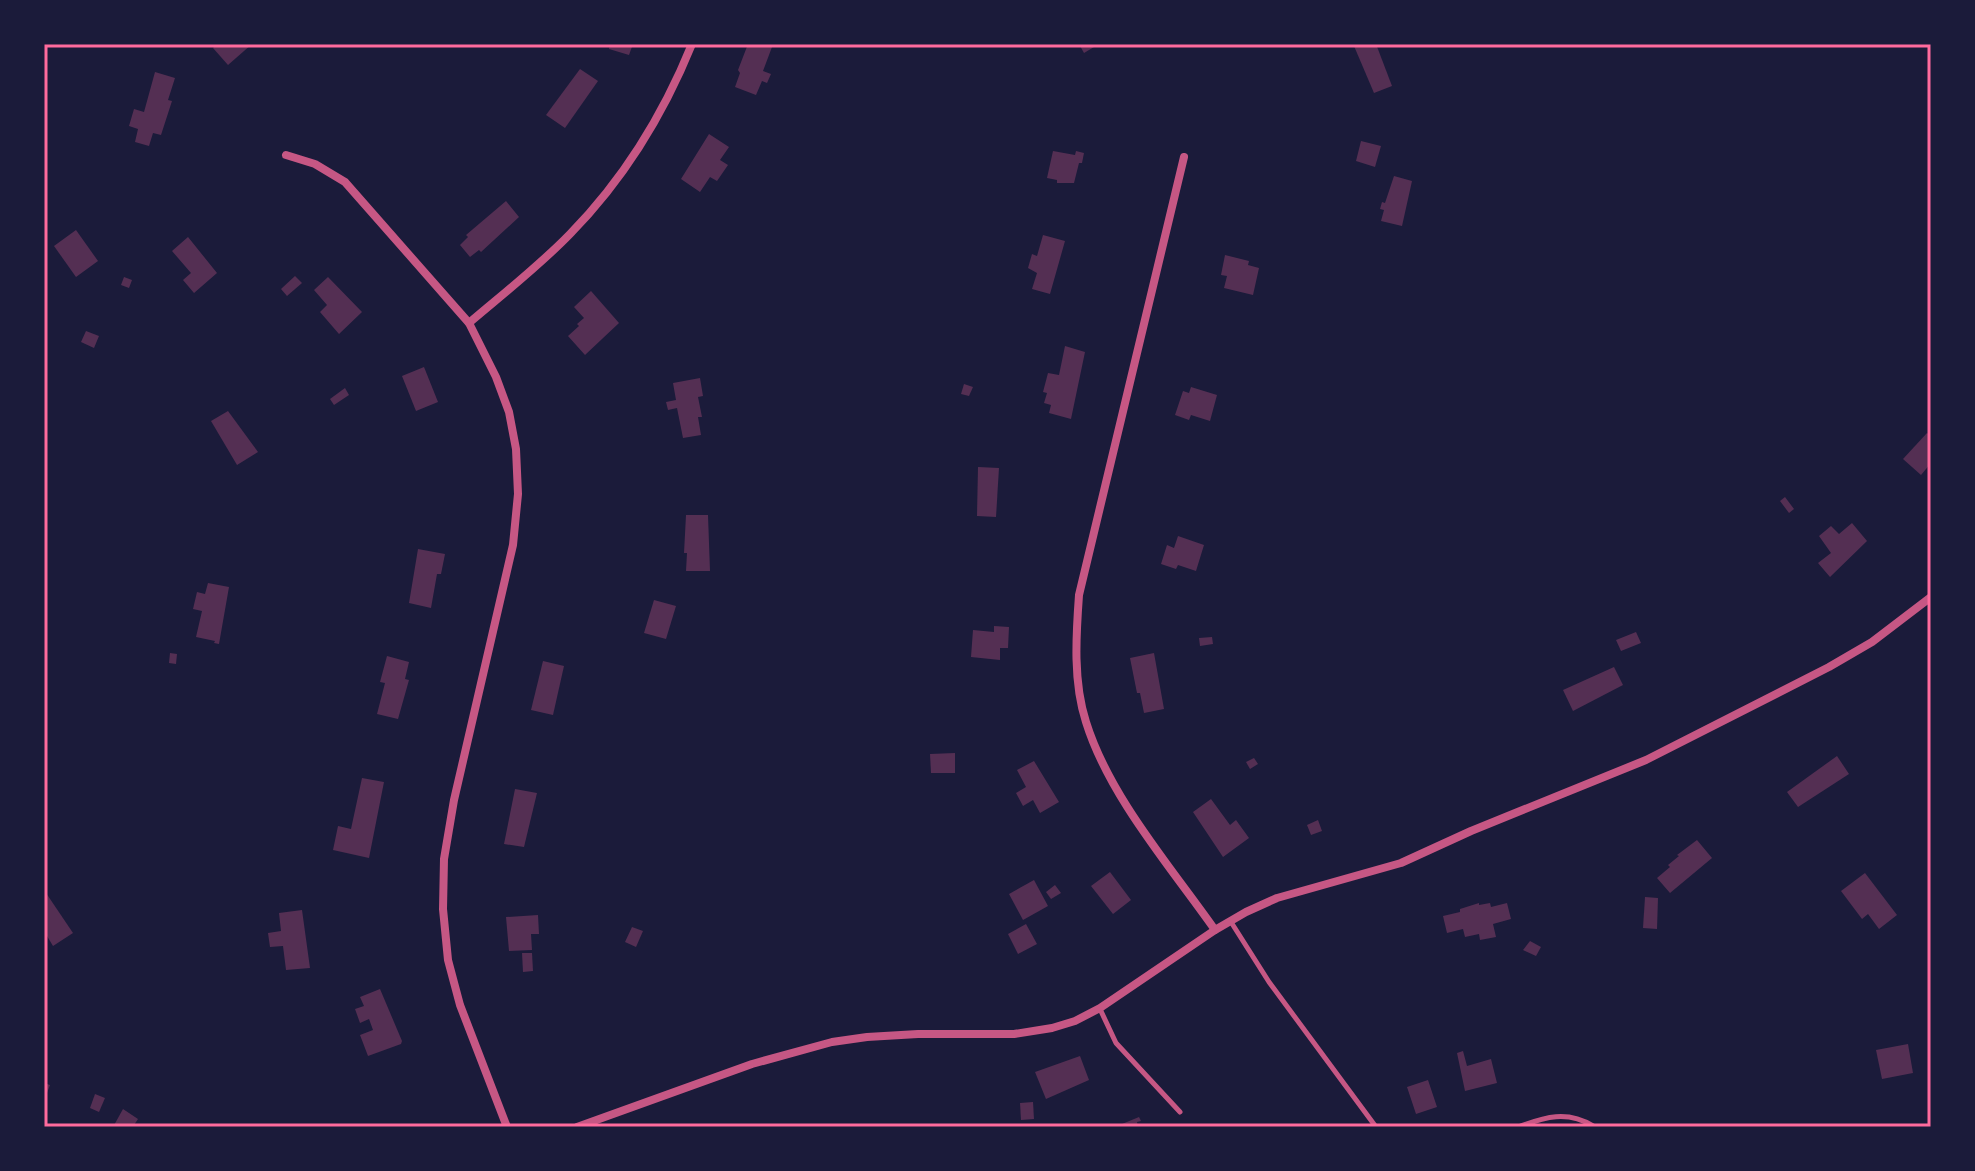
<svg xmlns="http://www.w3.org/2000/svg" width="1975" height="1171" font-family="'Noto Sans',sans-serif">
	<rect width="100%" height="100%" fill="#1b1b3a"/>
	<!-- building -->
	<g fill="#542f53">
		<path d="M217,44H252L228,65L213,48Z"/>
		<path d="M610,44H633L629,55L609,49Z"/>
		<path d="M748,44L772,47L763,71L771,74L767,83L762,81L756,95L735,87L740,73L738,70Z"/>
		<path d="M1079,44H1099L1084,53Z"/>
		<path d="M1358,44H1376L1392,86L1374,93L1354,46Z"/>
		<path d="M580,69L598,81L565,128L546,115Z"/>
		<path d="M155,72L175,78L168,100L172,101L161,135L153,133L149,146L135,142L138,129L129,126L134,109L144,112Z"/>
		<path d="M709,134L729,147L720,160L728,165L717,181L710,177L700,192L681,179Z"/>
		<path d="M1361,141L1381,146L1375,167L1356,161Z"/>
		<path d="M1053,151L1075,155L1076,151L1084,153L1082,163H1079L1074,183H1057V180L1047,178Z"/>
		<path d="M1394,176L1412,181L1402,226L1381,221L1384,210L1380,209L1382,202L1385,203Z"/>
		<path d="M506,201L519,217L481,252L479,250L470,257L460,245L468,237L466,235Z"/>
		<path d="M76,230L98,261L76,277L54,246Z"/>
		<path d="M1043,235L1065,241L1050,294L1032,289L1037,273L1028,268L1032,254L1037,256Z"/>
		<path d="M188,237L217,273L194,293L183,280L191,273L172,251Z"/>
		<path d="M1225,255L1249,261L1248,265L1259,268L1253,295L1224,288L1227,276L1221,275Z"/>
		<path d="M295,276L302,283L287,296L281,289Z"/>
		<path d="M124,277L132,280L129,288L121,285Z"/>
		<path d="M328,277L362,312L339,334L320,312L327,305L314,290Z"/>
		<path d="M591,291L619,323L585,355L568,336L579,326L577,324L584,318L574,307Z"/>
		<path d="M86,331L99,336L94,348L81,342Z"/>
		<path d="M1065,346L1085,352L1071,419L1049,413L1051,405L1044,403L1047,393L1043,392L1048,373L1059,375Z"/>
		<path d="M424,367L438,402L416,411L402,376Z"/>
		<path d="M700,378L703,396L698,397L702,417H698L701,435L683,438L677,408L668,410L666,402L676,400L673,383Z"/>
		<path d="M964,384L973,387L969,396L961,394Z"/>
		<path d="M1191,387L1217,395L1210,421L1191,415L1189,420L1175,415L1183,391L1189,393Z"/>
		<path d="M345,388L349,395L334,405L330,399Z"/>
		<path d="M228,411L258,452L237,465L211,421Z"/>
		<path d="M1927,433L1931,436V463L1921,475L1903,459Z"/>
		<path d="M978,467L999,468L996,517L977,516Z"/>
		<path d="M1785,497L1794,509L1789,513L1780,501Z"/>
		<path d="M686,515H708L710,571H686L687,553H684Z"/>
		<path d="M1852,523L1867,541L1830,577L1818,563L1831,553L1819,536L1831,526L1839,534Z"/>
		<path d="M1178,536L1204,545L1196,571L1178,565L1176,569L1161,564L1167,545L1174,548Z"/>
		<path d="M418,549L445,554L441,574H437L431,608L409,603Z"/>
		<path d="M208,583L229,587L219,644L214,643L215,641L196,637L202,611L193,609L197,592L205,594Z"/>
		<path d="M654,600L676,606L666,639L644,633Z"/>
		<path d="M994,626L1009,627L1008,648H1000V660L971,657L973,630L994,632Z"/>
		<path d="M1636,632L1641,643L1621,651L1616,640Z"/>
		<path d="M1212,637L1213,644L1200,646L1199,638Z"/>
		<path d="M170,653L177,654L176,664L169,663Z"/>
		<path d="M1154,653L1164,709L1144,713L1140,693H1137L1130,658Z"/>
		<path d="M387,656L409,662L405,679L409,680L398,719L377,714L385,683L380,682Z"/>
		<path d="M543,661L564,666L553,715L531,710Z"/>
		<path d="M1614,667L1623,685L1573,711L1563,690Z"/>
		<path d="M955,753V773H931L930,754Z"/>
		<path d="M1837,756L1849,774L1798,807L1787,792Z"/>
		<path d="M1254,758L1258,764L1250,769L1246,762Z"/>
		<path d="M1034,761L1059,802L1040,813L1033,800L1023,806L1016,793L1026,787L1017,770Z"/>
		<path d="M362,778L384,782L369,858L333,850L338,826L351,829Z"/>
		<path d="M515,789L537,793L524,847L504,844Z"/>
		<path d="M1211,799L1230,825L1236,820L1249,838L1223,857L1193,812Z"/>
		<path d="M1318,820L1322,831L1311,835L1307,825Z"/>
		<path d="M1697,840L1712,858L1670,893L1657,878L1670,867L1668,865L1679,856L1677,855Z"/>
		<path d="M1110,872L1131,900L1113,914L1091,886Z"/>
		<path d="M1865,873L1897,915L1879,929L1868,914L1862,919L1841,891Z"/>
		<path d="M1034,880L1048,906L1023,920L1009,894Z"/>
		<path d="M1055,885L1061,893L1051,899L1046,892Z"/>
		<path d="M44,890L73,933L53,946L44,931Z"/>
		<path d="M1645,897L1658,898L1657,929L1643,928Z"/>
		<path d="M1479,903V905L1490,903L1491,907L1507,903L1511,919L1493,924L1496,937L1480,940L1479,934L1465,937L1463,929L1447,933L1443,916L1460,912V909Z"/>
		<path d="M302,910L310,968L286,970L283,946L270,947L268,933L281,931L279,913Z"/>
		<path d="M538,915L539,934H531L532,950L509,951L506,917Z"/>
		<path d="M1026,924L1037,944L1018,954L1008,934Z"/>
		<path d="M632,927L643,931L636,947L625,942Z"/>
		<path d="M1530,941L1541,947L1536,956L1523,950Z"/>
		<path d="M522,953H532L533,971L523,972Z"/>
		<path d="M380,989L402,1041L401,1044L368,1056L360,1035L373,1030L369,1019L360,1023L355,1009L364,1006L360,997Z"/>
		<path d="M1908,1044L1913,1073L1882,1079L1876,1050Z"/>
		<path d="M1463,1051L1467,1066L1491,1059L1497,1083L1465,1091L1457,1053Z"/>
		<path d="M1080,1056L1089,1080L1046,1099L1035,1072Z"/>
		<path d="M1428,1080L1437,1107L1416,1114L1407,1087Z"/>
		<path d="M44,1083L50,1085L44,1101Z"/>
		<path d="M95,1094L105,1098L99,1112L90,1108Z"/>
		<path d="M1033,1102L1034,1119L1021,1120L1020,1103Z"/>
		<path d="M123,1109L138,1119L134,1125L138,1127H113Z"/>
		<path d="M1139,1117L1141,1121L1137,1122L1138,1127H1123L1122,1124Z"/>
	</g>
	<g fill="none" stroke-linecap="round" stroke-linejoin="round">
		<!-- service -->
		<g stroke="#c65784" stroke-width="5">
			<path d="M1231,922L1269,982L1376,1127"/>
			<path d="M1100,1009L1116,1043L1180,1112"/>
			<path d="M1518,1127C1545,1117 1567,1110 1593,1126"/>
		</g>
		<!-- minor -->
		<g stroke="#c65784" stroke-width="8">
			<path d="M286,155L315,164L345,182L469,323L496,377L509,412L516,449L518,494L513,545L454,800L444,859L443,909L448,960L460,1005L507,1127"/>
			<path d="M1184,157L1079,595C1076,636 1073,682 1086,722C1109,796 1170,866 1215,930"/>
			<path d="M469,323C503,294 539,266 570,234C623,180 664,113 692,44"/>
			<path d="M577,1127L752,1064L832,1042L867,1037L918,1034H1014L1052,1028L1075,1021L1100,1008L1215,930L1246,912L1277,898L1401,863L1471,831L1646,760L1829,667L1872,642L1931,597"/>
		</g>
	</g>
	<!-- border -->
	<rect width="1975" height="1171" fill="none" stroke="#1b1b3a" stroke-width="92"/>
	<rect x="46" y="46" width="1883" height="1079" fill="none" stroke="#ff6b9d" stroke-width="3"/>
</svg>
